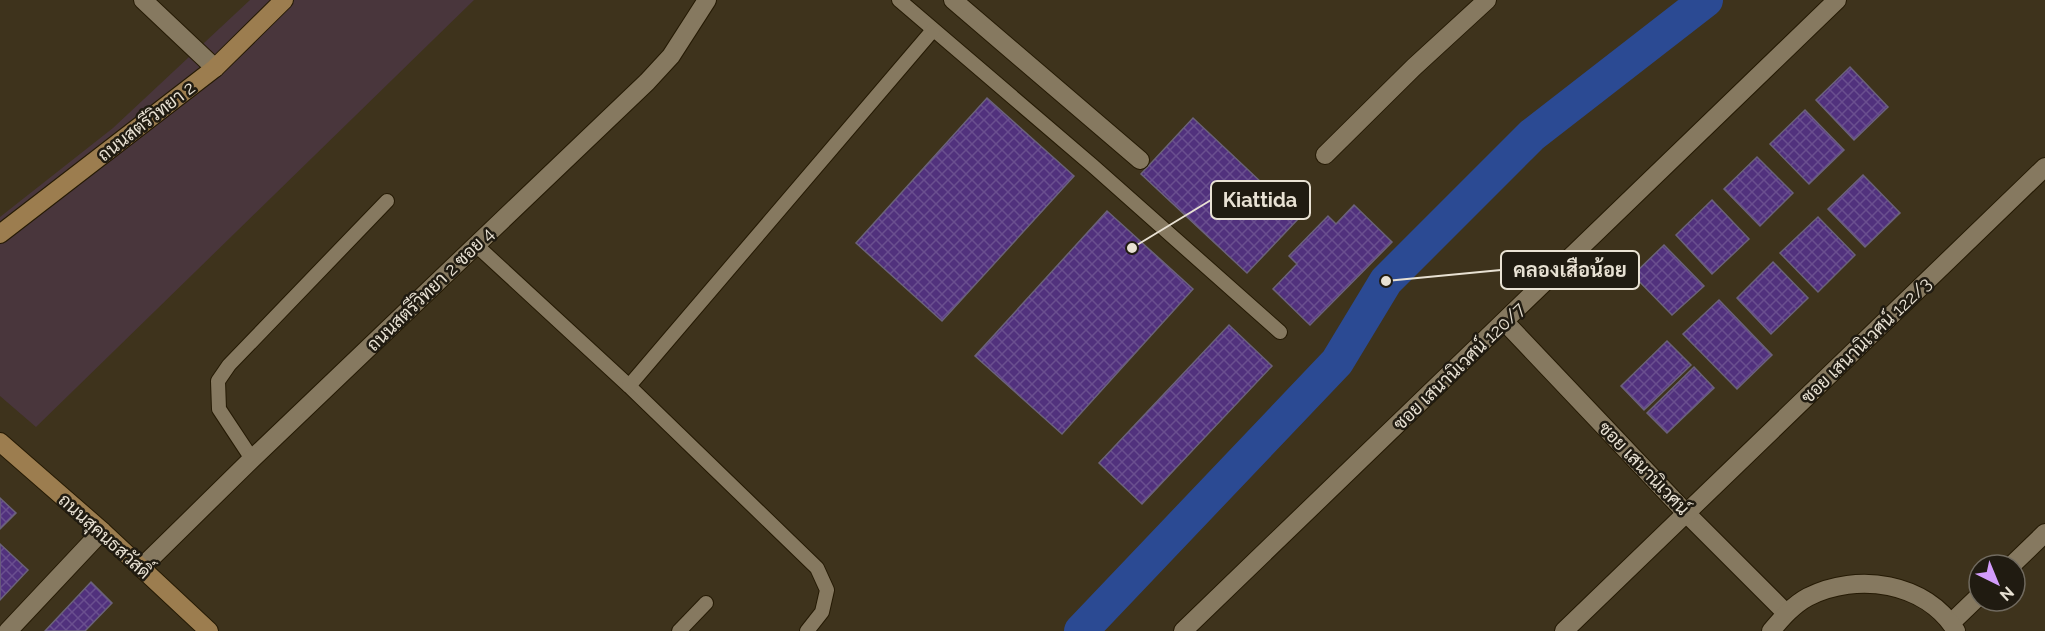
<svg xmlns="http://www.w3.org/2000/svg" width="2045" height="631" font-family="Raleway,Sarabun,sans-serif">
	<defs>
		<pattern id="building-cross-hatch" width="8" height="8" patternUnits="userSpaceOnUse" patternTransform="scale(1.5)"><rect width="8" height="8" fill="#51317d"/><path d="M0 0l8 8M0 8l8-8" fill="none" stroke="#6a4f8f"/></pattern>
	</defs>
	<rect width="100%" height="100%" fill="#3e331c"/>
	<!-- commercial -->
	<path fill="#49363c" d="M250,0H474L36,427L0,396V217L113,128Z"/>
	<g fill="none" stroke-linecap="round" stroke-linejoin="round">
		<!-- canal -->
		<path stroke="#2b4a93" stroke-width="34" d="M1081,631L1337,362L1386,281L1532,135L1706,0"/>
	</g>
	<!-- building -->
	<g fill="url(#building-cross-hatch)" stroke="#6b627b" stroke-width="1.5">
		<path d="M1850,67L1888,107L1854,140L1816,100Z"/>
		<path d="M987,98L1074,176L942,321L856,243Z"/>
		<path d="M1805,110L1844,150L1809,184L1770,144Z"/>
		<path d="M1193,118L1299,218L1247,273L1141,174Z"/>
		<path d="M1757,157L1793,193L1760,226L1724,189Z"/>
		<path d="M1863,175L1900,213L1865,247L1828,209Z"/>
		<path d="M1712,200L1749,239L1712,274L1676,235Z"/>
		<path d="M1354,205L1392,242L1310,325L1273,289L1297,264L1289,256L1328,216L1336,224Z"/>
		<path d="M1107,211L1193,289L1062,434L975,356Z"/>
		<path d="M1818,217L1855,255L1818,292L1780,253Z"/>
		<path d="M1664,245L1704,286L1672,315L1633,275Z"/>
		<path d="M1773,262L1808,298L1771,334L1737,298Z"/>
		<path d="M1719,300L1772,355L1737,389L1683,334Z"/>
		<path d="M1229,325L1272,366L1142,504L1099,463Z"/>
		<path d="M1667,341L1691,365L1644,410L1621,386Z"/>
		<path d="M1694,367L1714,388L1667,433L1647,413Z"/>
		<path d="M0,498L16,513L0,529Z"/>
		<path d="M0,544L28,570L0,600Z"/>
		<path d="M91,582L112,603L85,631H45Z"/>
	</g>
	<g fill="none" stroke-linecap="round" stroke-linejoin="round">
		<!-- lane casing -->
		<g stroke="#251a04" stroke-width="16">
			<g id="lane">
				<path d="M899,0L1093,166L1280,332"/>
				<path d="M476,245L629,386L817,568L827,590L822,612L807,631"/>
				<path d="M629,386L933,30"/>
				<path d="M252,459L219,409L218,381L229,365L387,201"/>
				<path d="M679,631L706,603"/>
			</g>
		</g>
		<!-- street casing -->
		<g stroke="#251a04" stroke-width="20">
			<g id="street">
				<path d="M143,0L215,68"/>
				<path d="M953,0L1140,160"/>
				<path d="M1325,155L1414,67L1487,0"/>
				<path d="M1505,322L1686,513L1786,613"/>
				<path d="M2012,565L2045,533"/>
				<path d="M141,568L252,459L647,82L671,56L707,0"/>
				<path d="M1951,623L1979,596"/>
				<path d="M8,631L102,531"/>
				<path d="M1183,631L1837,0"/>
				<path d="M1564,631L2045,167"/>
				<path d="M1771,631C1782,618 1793,605 1808,597C1857,572 1926,582 1956,631"/>
			</g>
		</g>
		<!-- secondary casing -->
		<g stroke="#251a04" stroke-width="20">
			<g id="secondary">
				<path d="M0,234L215,68L284,0"/>
				<path d="M0,442L102,531L209,631"/>
			</g>
		</g>
		<!-- lane -->
		<use href="#lane" stroke="#867960" stroke-width="14"/>
		<!-- street -->
		<use href="#street" stroke="#867960" stroke-width="18"/>
		<!-- secondary -->
		<use href="#secondary" stroke="#9c7d4f" stroke-width="18"/>
	</g>
	<g text-anchor="middle" dominant-baseline="central" stroke-width="5" stroke-linejoin="round" paint-order="stroke">
		<!-- street labels -->
		<g font-size="18" fill="#e8e1d3" stroke="#201b11">
			<text transform="translate(146 121) rotate(-38)">ถนนสตรีวิทยา 2</text>
			<text transform="translate(430 289) rotate(-44)">ถนนสตรีวิทยา 2 ซอย 4</text>
			<text transform="translate(1866 340) rotate(-44)">ซอย เสนานิเวศน์ 122/3</text>
			<text transform="translate(1459 366) rotate(-44)">ซอย เสนานิเวศน์ 120/7</text>
			<text transform="translate(1644 468) rotate(46)">ซอย เสนานิเวศน์</text>
			<text transform="translate(105 536) rotate(42)">ถนนสุคนธสวัสดิ์</text>
		</g>
	</g>
	<!-- callouts -->
	<path fill="none" stroke="#e8e1d3" stroke-width="2" d="M1132 248L1211 200M1386 281L1501 270"/>
	<g fill="#e8e1d3" stroke="#201b11" stroke-width="2">
		<circle cx="1132" cy="248" r="6"/>
		<circle cx="1386" cy="281" r="6"/>
	</g>
	<g fill="#201b11" stroke="#e8e1d3" stroke-width="2">
		<rect x="1211" y="181" width="99" height="38" rx="6"/>
		<rect x="1501" y="251" width="138" height="38" rx="6"/>
	</g>
	<g font-size="20" text-anchor="middle" font-weight="bold" fill="#e8e1d3">
		<text x="1260" y="207">Kiattida</text>
		<text x="1570" y="277">คลองเสือน้อย</text>
	</g>
	<!-- north arrow -->
	<g transform="translate(1997 583) rotate(137)"><circle r="28" fill="#201b11" stroke="#706a5f" stroke-width="1.5"/>
	<path d="M0-4.5L10 22L0 15L-10 22Z" fill="#d39cfc"/>
	<text y="-9" font-size="16" font-weight="bold" text-anchor="middle" fill="#e8e1d3">N</text>
	</g>
</svg>
